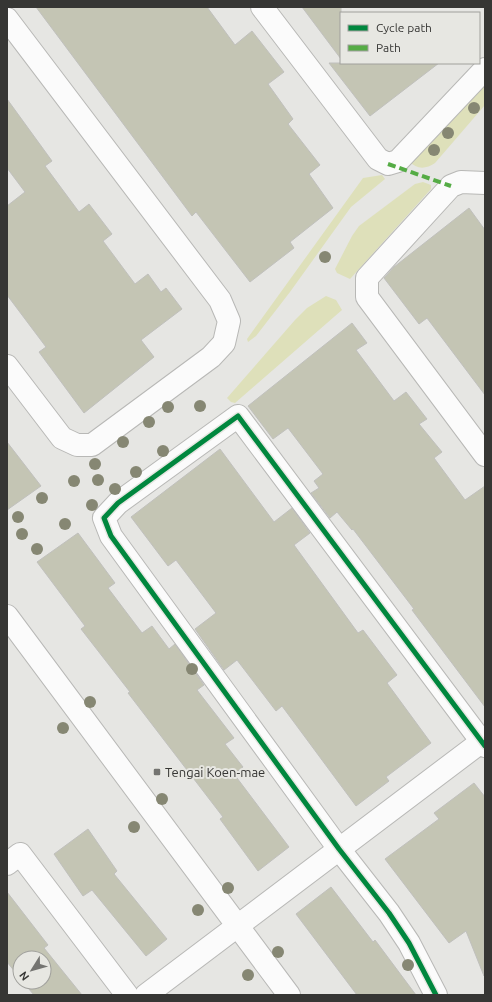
<svg xmlns="http://www.w3.org/2000/svg" width="492" height="1002" font-family="Ubuntu,sans-serif">
	<rect width="100%" height="100%" fill="#e6e6e3"/>
	<!-- green -->
	<g fill="#dee0ba">
		<path d="M485,80V105L435,163C426,169 417,170 409,161Z"/>
		<path d="M382,175L385,179L351,207L290,292L256,336L248,342L247,339L363,178Z"/>
		<path d="M423,182L431,185V189L350,279L337,273L335,269L352,236L359,226L415,184Z"/>
		<path d="M326,296L336,300L342,310L235,403L231,402L227,398L295,320L307,308Z"/>
	</g>
	<!-- building -->
	<g fill="#c4c5b4" stroke="#c0c0bd">
		<path d="M36,7H207L235,45L252,31L284,72L268,84L293,119L288,124L320,165L309,174L333,208L290,242L294,248L250,282L196,212L192,216Z"/>
		<path d="M302,7H341V59Z"/>
		<path d="M329,63H439L370,116Z"/>
		<path d="M7,99L52,161L45,166L79,212L89,204L112,234L103,241L135,284L148,274L161,292L166,288L182,309L141,340L154,357L84,413L39,352L46,347L7,295V206L25,192L7,168Z"/>
		<path d="M469,208L485,230V395L427,318L419,324L384,278L394,267Z"/>
		<path d="M352,323L367,343L356,350L394,401L406,392L427,419L419,424L442,452L434,458L465,500L485,486V707L412,610L414,609L353,529L352,530L337,512L330,518L311,493L319,488L314,481L323,474L288,428L273,439L248,406Z"/>
		<path d="M7,442L41,486L7,510Z"/>
		<path d="M220,449L274,522L292,508L310,533L294,545L358,633L363,630L397,675L387,683L431,743L386,777L389,781L356,806L282,706L276,711L237,660L224,670L195,629L216,613L176,560L168,566L131,517Z"/>
		<path d="M78,533L115,583L108,588L142,633L152,626L169,649L175,644L204,685L197,690L234,738L225,744L243,767L234,774L289,847L258,871L220,819L223,817L128,693L130,692L81,629L85,626L37,562Z"/>
		<path d="M474,783L485,797L484,976L466,931L449,943L385,859L439,819L434,813Z"/>
		<path d="M88,829L117,871L114,874L167,939L146,956L92,890L83,896L54,854Z"/>
		<path d="M331,887L373,942L375,940L416,995H357L296,914Z"/>
		<path d="M7,892L48,945L44,948L82,995H34L23,982H44V958H20V978L7,962Z"/>
	</g>
	<g fill="none" stroke-linecap="round" stroke-linejoin="round">
		<!-- minor casing -->
		<g stroke="#b8b8b6" stroke-width="24">
			<g id="minor">
				<path d="M262,7L378,159L388,164L398,161L485,69"/>
				<path d="M7,19L220,300L229,321L224,343L211,357L92,445H77L62,438L7,366"/>
				<path d="M485,183L461,182L451,186L367,278V297L485,455"/>
				<path d="M7,616L289,995"/>
				<path d="M7,864L20,854L127,995"/>
				<path d="M146,995L485,739"/>
				<path d="M436,995L409,943L389,913L339,849L111,536L104,518L118,503L238,416L485,746"/>
			</g>
		</g>
		<!-- minor -->
		<use href="#minor" stroke="#fbfbfb" stroke-width="22"/>
		<!-- quiet -->
		<path stroke="#55ac45" stroke-width="4" stroke-dasharray="8 4" stroke-linecap="butt" d="M388,164L451,186"/>
		<!-- cycleway casing -->
		<g stroke="#e7e7e2" stroke-width="8">
			<path id="cycleway" d="M436,995L409,943L389,913L339,849L111,536L104,518L118,503L238,416L485,746"/>
		</g>
		<!-- cycleway -->
		<use href="#cycleway" stroke="#00873e" stroke-width="5"/>
	</g>
	<!-- trees -->
	<g fill="#868773">
		<circle cx="474" cy="108" r="6"/>
		<circle cx="448" cy="133" r="6"/>
		<circle cx="434" cy="150" r="6"/>
		<circle cx="325" cy="257" r="6"/>
		<circle cx="200" cy="406" r="6"/>
		<circle cx="168" cy="407" r="6"/>
		<circle cx="149" cy="422" r="6"/>
		<circle cx="123" cy="442" r="6"/>
		<circle cx="163" cy="451" r="6"/>
		<circle cx="95" cy="464" r="6"/>
		<circle cx="136" cy="472" r="6"/>
		<circle cx="98" cy="480" r="6"/>
		<circle cx="74" cy="481" r="6"/>
		<circle cx="115" cy="489" r="6"/>
		<circle cx="42" cy="498" r="6"/>
		<circle cx="92" cy="505" r="6"/>
		<circle cx="18" cy="517" r="6"/>
		<circle cx="65" cy="524" r="6"/>
		<circle cx="22" cy="534" r="6"/>
		<circle cx="37" cy="549" r="6"/>
		<circle cx="192" cy="669" r="6"/>
		<circle cx="90" cy="702" r="6"/>
		<circle cx="63" cy="728" r="6"/>
		<circle cx="162" cy="799" r="6"/>
		<circle cx="134" cy="827" r="6"/>
		<circle cx="228" cy="888" r="6"/>
		<circle cx="198" cy="910" r="6"/>
		<circle cx="278" cy="952" r="6"/>
		<circle cx="408" cy="965" r="6"/>
		<circle cx="248" cy="975" r="6"/>
	</g>
	<!-- markers -->
	<rect fill="#747471" stroke="#e7e7e2" stroke-width="1.5" x="153" y="768" width="8" height="8" rx="2"/>
	<g text-anchor="middle" dominant-baseline="central" stroke-width="4" stroke-linejoin="round" paint-order="stroke">
		<!-- poi labels -->
		<g font-size="13" fill="#363634" stroke="#e7e7e2" text-anchor="start">
			<text x="165" y="772">Tengai Koen-mae</text>
		</g>
	</g>
	<!-- border -->
	<rect width="492" height="1002" fill="none" stroke="#363634" stroke-width="16"/>
	<!-- legend -->
	<rect x="340" y="12" width="140" height="52" fill="#e7e7e2" stroke="#a0a09c"/>
	<rect x="348" y="25" width="20" height="6" fill="#00873e" stroke="#a0a09c"/>
	<text x="376" y="32" font-size="12" fill="#363634">Cycle path</text>
	<rect x="348" y="45" width="20" height="6" fill="#55ac45" stroke="#a0a09c"/>
	<text x="376" y="52" font-size="12" fill="#363634">Path</text>
	<!-- north arrow -->
	<g transform="translate(32 970) rotate(233)"><circle r="19" fill="#e7e7e2" stroke="#a0a09c"/>
	<path d="M0-3L7 15L0 10L-7 15Z" fill="#747471"/>
	<text y="-6" font-size="11" font-weight="bold" text-anchor="middle" fill="#363634">N</text>
	</g>
</svg>
